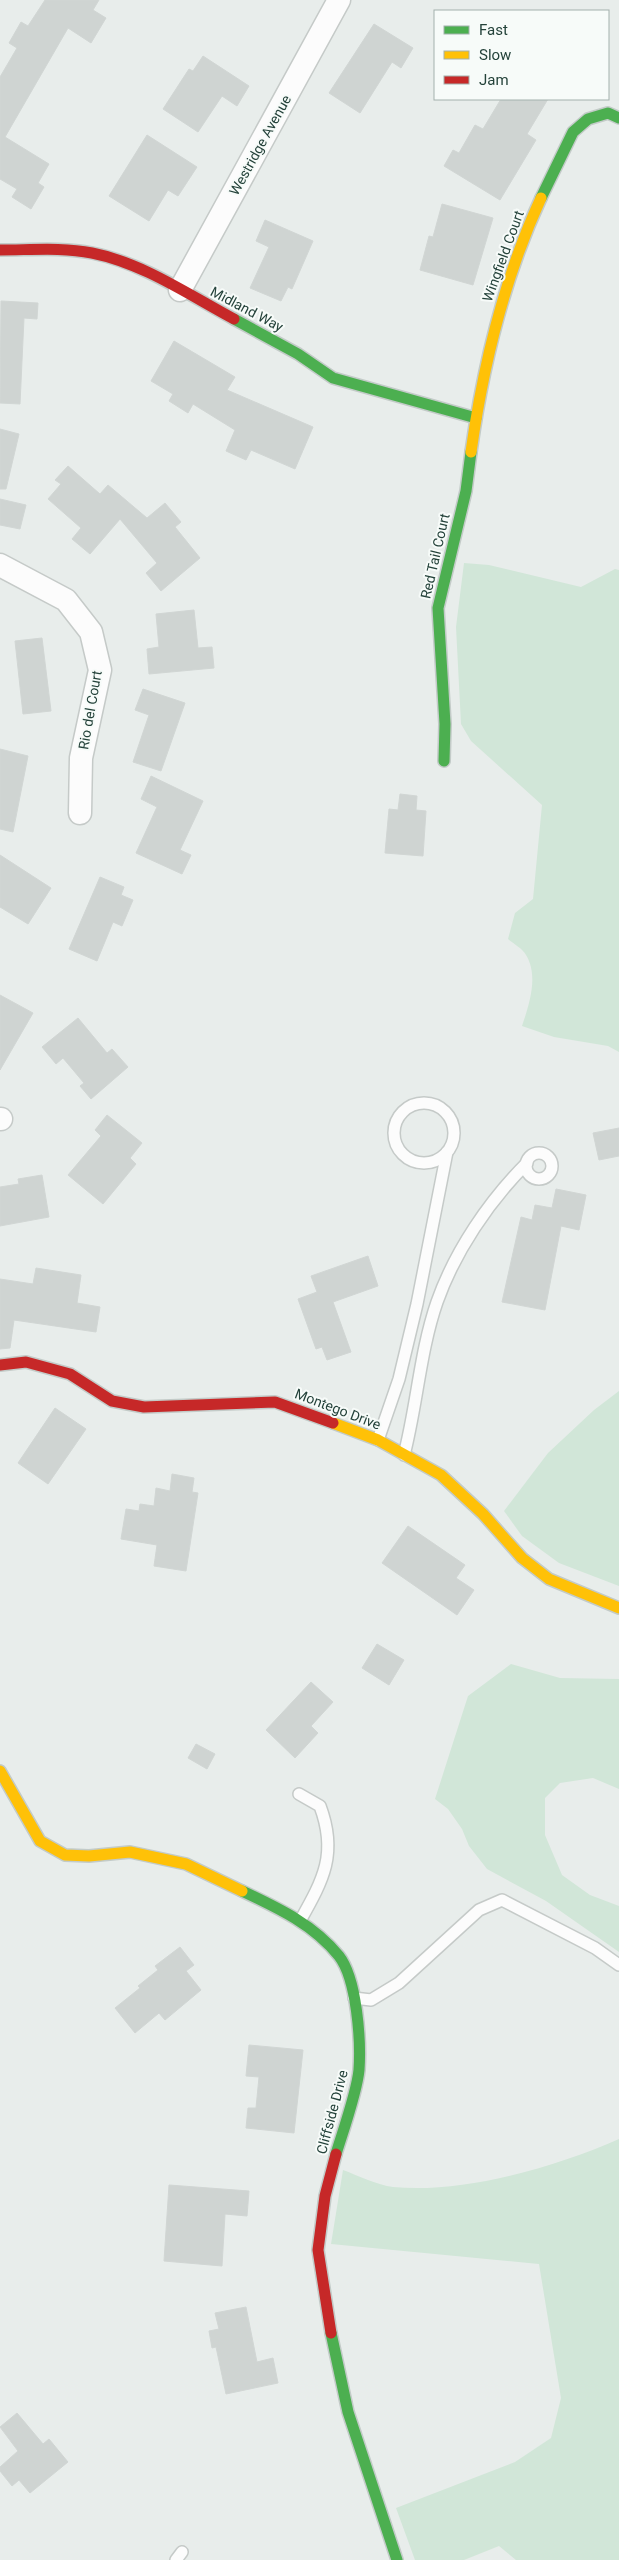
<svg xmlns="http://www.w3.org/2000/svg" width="619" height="2560" font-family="Roboto,sans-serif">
	<rect width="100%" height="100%" fill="#e8edeb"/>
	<!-- green -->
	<g fill="#d1e6d8">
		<path d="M464,563L489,565L581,587L615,569L619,570V1052L608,1046L554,1037L522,1026C529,1005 539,976 526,955C523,949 514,944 508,939L515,913L533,899L542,805L471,741L461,724L456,627Z"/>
		<path d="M619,1391V1586L559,1563L522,1536L504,1511L548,1453L594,1410Z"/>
		<path d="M511,1664L560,1678L619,1679V1789L593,1778L560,1783L545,1798V1835L562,1875L590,1895L619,1906V1952L546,1901L487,1869L469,1846L462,1829L448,1809L435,1799L468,1696Z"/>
		<path d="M619,2139V2560H516L499,2546L464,2560H415L396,2508L515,2462L551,2438L561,2398L539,2264L331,2244L343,2170C359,2176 377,2185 393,2187C462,2194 556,2167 619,2139Z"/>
	</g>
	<!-- building -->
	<g fill="#cfd4d2" stroke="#d1d6d4">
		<path d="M45,0H99L93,10L106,18L91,43L68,28L5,137L49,164L38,183L44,187L31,209L12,197L17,189L0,179V77L17,48L9,43L21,22L28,26Z"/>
		<path d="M374,24L413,48L401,68L392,62L360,113L329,93Z"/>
		<path d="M203,56L249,86L237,106L222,96L198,132L163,109L189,69L193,71Z"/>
		<path d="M501,99H548L527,134L536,140L500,200L444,166L453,150L459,153L475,125L483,129Z"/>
		<path d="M147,135L197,167L178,196L168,190L149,221L109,196Z"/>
		<path d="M442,204L493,218L473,285L420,270L429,236L433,237Z"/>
		<path d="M265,220L313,241L292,289L288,287L281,301L250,288L269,247L256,241Z"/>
		<path d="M1,301L38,303L37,319L24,318L20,404L0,403Z"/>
		<path d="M174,341L235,377L227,390L313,427L295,469L251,450L246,460L226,451L235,430L193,404L188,413L169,401L173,394L151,381Z"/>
		<path d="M0,429L19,434L6,489H0Z"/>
		<path d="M68,466L100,494L108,485L147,518L165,503L181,522L175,527L200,558L161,591L146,573L157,563L120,519L90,554L72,539L81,528L48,499L61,484L55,480Z"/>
		<path d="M0,499L26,505L20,529L0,525Z"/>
		<path d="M194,610L198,648L212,647L214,668L149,674L147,649L159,647L156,614Z"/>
		<path d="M42,638L51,711L23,714L15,641Z"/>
		<path d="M143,689L185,703L161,771L133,762L149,715L135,710Z"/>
		<path d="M0,749L28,756L13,832L0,829Z"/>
		<path d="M151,776L203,801L180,850L191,855L182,874L136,853L157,807L141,799Z"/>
		<path d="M400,794L417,796L416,810L426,811L423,856L385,853L389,809L398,810Z"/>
		<path d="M0,855L51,888L28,924L0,907Z"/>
		<path d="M100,877L124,887L121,895L133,900L122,926L113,922L97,961L69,949Z"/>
		<path d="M0,995L33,1013L0,1070Z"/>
		<path d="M78,1018L107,1053L112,1049L128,1067L91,1099L80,1086L84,1083L63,1058L56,1064L42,1047Z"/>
		<path d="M107,1115L142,1143L130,1158L136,1164L103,1204L68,1175L101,1136L95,1130Z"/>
		<path d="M619,1128V1156L599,1160L593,1133Z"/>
		<path d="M42,1175L49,1217L0,1226V1187L19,1184L18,1179Z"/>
		<path d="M556,1189L586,1195L579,1230L561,1226L545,1310L502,1302L521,1217L532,1220L535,1205L552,1208Z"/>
		<path d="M368,1256L378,1286L333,1302L351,1352L327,1360L322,1347L316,1349L298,1299L317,1292L311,1276Z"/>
		<path d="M36,1268L81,1275L77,1303L100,1307L96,1332L14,1320L10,1348L0,1349V1279L33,1284Z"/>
		<path d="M55,1408L86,1429L48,1484L18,1463Z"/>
		<path d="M172,1474L194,1478L192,1492L198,1493L186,1571L154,1566L157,1545L121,1539L126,1509L139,1511L140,1504L154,1506L156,1488L170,1491Z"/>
		<path d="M408,1526L465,1565L456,1578L474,1590L457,1615L382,1563Z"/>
		<path d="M377,1644L404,1660L389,1685L362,1668Z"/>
		<path d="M311,1682L333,1702L311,1726L318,1733L295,1758L266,1730Z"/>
		<path d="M196,1744L215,1754L207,1769L188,1758Z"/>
		<path d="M180,1947L194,1965L186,1971L201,1990L165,2020L159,2013L135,2033L115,2008L140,1988L138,1986L158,1970L155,1966Z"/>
		<path d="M249,2045L303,2050L294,2133L246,2128L248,2108H256L259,2077L246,2076Z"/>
		<path d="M169,2185L249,2191L247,2216L225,2214L222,2266L164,2261Z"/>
		<path d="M246,2307L257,2362L273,2358L278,2383L226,2394L216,2347L212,2348L209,2331L219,2329L215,2313Z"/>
		<path d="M17,2413L43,2444L49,2439L68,2462L30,2493L19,2480L12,2486L0,2471V2467L18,2451L0,2427Z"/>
	</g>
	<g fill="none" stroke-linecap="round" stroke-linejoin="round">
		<!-- lane casing -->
		<g stroke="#c5cac8" stroke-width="14">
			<g id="lane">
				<circle cx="424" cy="1133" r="30"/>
				<circle cx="539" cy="1166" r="13"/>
				<path d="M378,1440L399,1379L417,1304L447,1152"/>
				<path d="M404,1455C417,1405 420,1351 437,1302C455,1251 489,1201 527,1163"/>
				<path d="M299,1794L320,1806C338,1854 323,1880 300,1921"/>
				<path d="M354,1998L371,2000L399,1983L479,1910L502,1900L595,1948L619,1965"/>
				<path d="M176,2560L182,2552"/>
			</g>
		</g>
		<!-- street casing -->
		<g stroke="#c5cac8" stroke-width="25">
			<g id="street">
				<path d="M180,290L339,0"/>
				<path d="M0,565L66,600L91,632L100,670L81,758L80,813"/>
				<path d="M0,1119H1"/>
			</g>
		</g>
		<!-- fast casing -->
		<g stroke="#c3cbc8" stroke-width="14">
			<g id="fast">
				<path d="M541,198L573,132L588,119L608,113L619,118"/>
				<path d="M234,319L298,354L333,378L476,418"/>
				<path d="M444,761L445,724L438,608L466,491L471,452"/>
				<path d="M242,1891C278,1908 313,1924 339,1956C357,1979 361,2041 359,2070C357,2092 343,2131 336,2154"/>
				<path d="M331,2333L348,2412L397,2560"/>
			</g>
		</g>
		<!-- slow casing -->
		<g stroke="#c3cbc8" stroke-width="14">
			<g id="slow">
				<path d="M471,452C483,366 504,278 541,198"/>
				<path d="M333,1423L378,1440L441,1475L483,1514L522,1558L549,1579L619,1608"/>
				<path d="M0,1771L40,1841L65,1855L89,1856L130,1852L186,1864L242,1891"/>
			</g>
		</g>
		<!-- jam casing -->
		<g stroke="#c3cbc8" stroke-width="14">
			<g id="jam">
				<path d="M0,250C31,250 62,247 92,253C143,263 189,295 234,319"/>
				<path d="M0,1365L26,1362L70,1374L112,1401L144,1407L275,1402L333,1423"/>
				<path d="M331,2333L318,2250L325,2196L336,2154"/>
			</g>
		</g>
		<!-- lane -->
		<use href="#lane" stroke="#fcfcfc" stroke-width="11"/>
		<!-- street -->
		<use href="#street" stroke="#fcfcfc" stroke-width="22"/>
		<!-- fast -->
		<use href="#fast" stroke="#4caf50" stroke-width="11"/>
		<!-- slow -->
		<use href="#slow" stroke="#ffc107" stroke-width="11"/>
		<!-- jam -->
		<use href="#jam" stroke="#c62828" stroke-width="11"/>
	</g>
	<g text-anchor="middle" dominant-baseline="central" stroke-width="4" stroke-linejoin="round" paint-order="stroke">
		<!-- street labels -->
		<g font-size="14" fill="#24423a" stroke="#f7fbf9">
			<text transform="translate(260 145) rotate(-61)">Westridge Avenue</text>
			<text transform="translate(503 256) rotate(-70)">Wingfield Court</text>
			<text transform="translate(247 309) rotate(28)">Midland Way</text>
			<text transform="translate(435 556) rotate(-77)">Red Tail Court</text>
			<text transform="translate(90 710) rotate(-80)">Rio del Court</text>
			<text transform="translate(338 1409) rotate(21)">Montego Drive</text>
			<text transform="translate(332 2112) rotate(-75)">Cliffside Drive</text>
		</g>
	</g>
	<!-- legend -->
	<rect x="434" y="10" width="175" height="90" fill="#f7fbf9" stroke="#a3b1ad"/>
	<rect x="444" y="26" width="25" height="8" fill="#4caf50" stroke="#a3b1ad"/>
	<text x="479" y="35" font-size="15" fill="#24423a">Fast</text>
	<rect x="444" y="51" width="25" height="8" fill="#ffc107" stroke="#a3b1ad"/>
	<text x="479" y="60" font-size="15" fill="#24423a">Slow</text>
	<rect x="444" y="76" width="25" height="8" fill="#c62828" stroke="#a3b1ad"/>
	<text x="479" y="85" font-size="15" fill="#24423a">Jam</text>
</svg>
